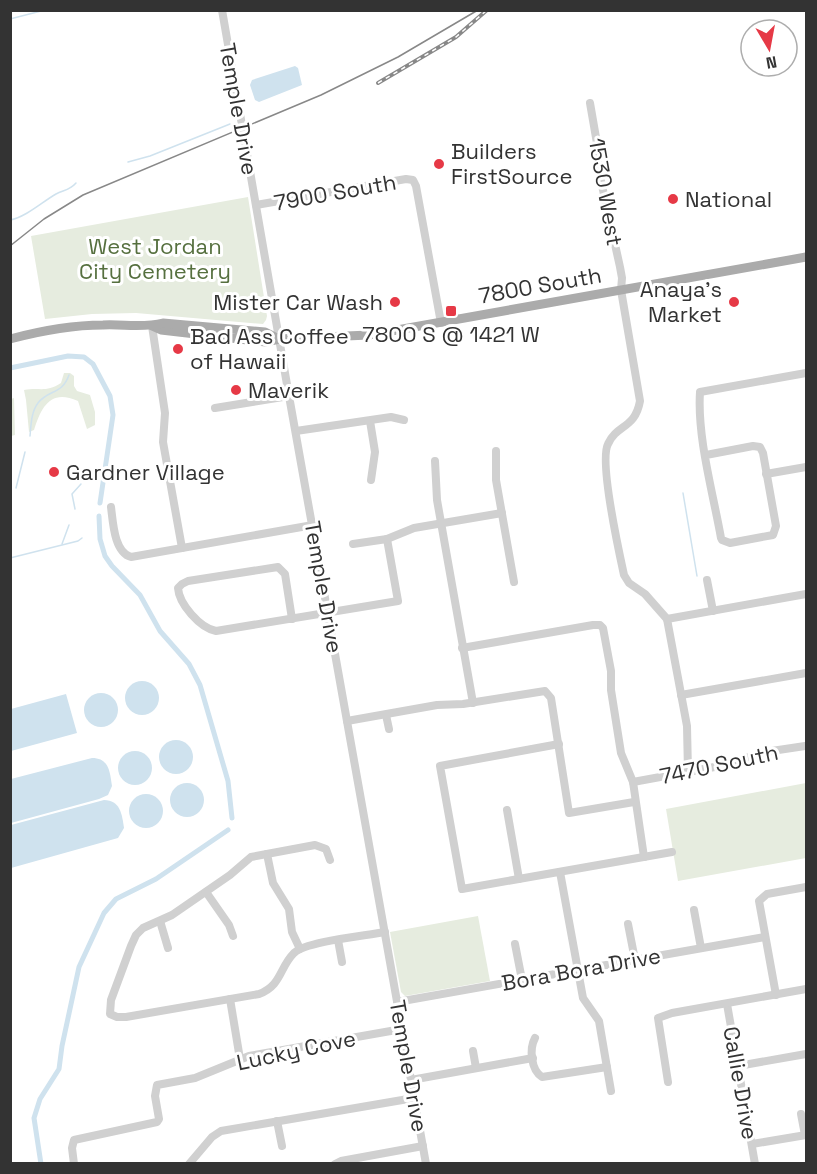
<svg xmlns="http://www.w3.org/2000/svg" width="817" height="1174" font-family="'Space Grotesk',sans-serif">
	<rect width="100%" height="100%" fill="#fff"/>
	<!-- green -->
	<g fill="#e6ecdf">
		<path d="M248,197L267,316L266,320L263,324L136,313L92,314L45,319L31,236Z"/>
		<path d="M64,373H70L74,376V386L77,391L90,395L95,412V425L87,429L78,401C50,388 41,408 34,430L29,432L26,400L24,390C40,387 46,393 61,383Z"/>
		<path d="M14,398L15,435L11,436V399Z"/>
		<path d="M806,783V858L678,881L666,809Z"/>
		<path d="M478,916L490,981L405,996L401,992L390,932Z"/>
	</g>
	<!-- water -->
	<g fill="#cfe2ee">
		<path d="M295,66L298,68L302,85L259,102L255,100L250,85L252,80Z"/>
		<circle cx="142" cy="698" r="17"/>
		<circle cx="101" cy="710" r="17"/>
		<path d="M66,694L77,733L11,751V709Z"/>
		<circle cx="176" cy="757" r="17"/>
		<circle cx="135" cy="768" r="17"/>
		<path d="M92,758C109,758 110,772 112,786L108,795L99,799L11,823V779Z"/>
		<circle cx="187" cy="800" r="17"/>
		<circle cx="146" cy="811" r="17"/>
		<path d="M104,800C120,800 122,814 124,828L118,838L11,868V825Z"/>
	</g>
	<g fill="none" stroke-linecap="round" stroke-linejoin="round">
		<!-- stream -->
		<g stroke="#cfe2ee" stroke-width="1.5">
			<path d="M10,19L45,10"/>
			<path d="M128,162L150,156L230,124"/>
			<path d="M10,220C26,217 42,202 56,194C64,190 70,190 76,183"/>
			<path d="M30,436C31,426 31,412 38,403C49,389 62,395 69,375"/>
			<path d="M16,488L25,452"/>
			<path d="M683,493L697,576"/>
			<path d="M75,509L72,494L81,484"/>
			<path d="M62,544L69,525"/>
			<path d="M10,558L78,541L82,538"/>
		</g>
		<!-- canal -->
		<g stroke="#cfe2ee" stroke-width="5">
			<path d="M10,368L68,356L84,357L93,364L110,396L113,415L100,503"/>
			<path d="M99,516L100,539L105,556L112,566L140,595L160,631L189,664L200,685L228,781L232,818"/>
			<path d="M41,1164L34,1118L40,1099L59,1069L62,1046L79,967L104,913L116,899L156,879L228,830"/>
		</g>
		<!-- minor -->
		<g stroke="#d0d0d0" stroke-width="8">
			<path d="M222,10L289,396L426,1164"/>
			<path d="M590,103L599,155L597,163L620,267L622,278L621,290L640,401C635,429 617,424 608,444C599,461 619,552 624,575L629,583L645,594L667,619L687,726L688,772"/>
			<path d="M256,205L406,179L413,180L416,186L441,323"/>
			<path d="M152,326L165,413L163,442L182,548"/>
			<path d="M215,408L289,396"/>
			<path d="M370,421L375,452L371,480"/>
			<path d="M296,431L391,417L404,420"/>
			<path d="M496,451V480L514,582"/>
			<path d="M706,455L753,446L760,447L763,453L776,526L773,535L730,543L722,540L721,538C713,493 697,437 700,392L806,373"/>
			<path d="M435,461L437,500L473,703"/>
			<path d="M766,474L806,467"/>
			<path d="M111,507C113,522 114,552 131,557L313,525"/>
			<path d="M353,544L387,539L414,528L502,513"/>
			<path d="M707,580L713,611"/>
			<path d="M292,619L285,574L278,567L188,581L182,584L178,588C179,604 200,628 216,631L398,601L387,539"/>
			<path d="M667,619L806,594"/>
			<path d="M462,648L593,625H600L603,628L611,671V690L621,753L633,782L644,857"/>
			<path d="M681,695L806,673"/>
			<path d="M386,715L389,729"/>
			<path d="M347,721L437,705L463,704L545,691L551,698L569,813L634,802"/>
			<path d="M559,744L440,766L462,889L672,852"/>
			<path d="M633,782L720,766L765,752L805,746"/>
			<path d="M507,810L519,879"/>
			<path d="M267,854L273,883L289,909L292,932L300,949"/>
			<path d="M330,860L326,849L315,845L251,857L230,875L172,915L143,928L136,935L131,946L111,1000L110,1014L117,1017H126L259,994C282,985 279,968 294,953C307,941 365,936 385,932"/>
			<path d="M560,872L583,998L599,1021L611,1091"/>
			<path d="M206,892L229,925L233,936"/>
			<path d="M694,910L701,948"/>
			<path d="M160,921L168,948"/>
			<path d="M628,924L635,960"/>
			<path d="M338,940L342,962"/>
			<path d="M515,944L522,980"/>
			<path d="M776,995L759,901L767,894L806,887"/>
			<path d="M230,999L240,1059"/>
			<path d="M397,1002L765,937"/>
			<path d="M727,1004L755,1164"/>
			<path d="M535,1038C529,1049 531,1070 542,1077L607,1067"/>
			<path d="M473,1051L476,1068"/>
			<path d="M738,1066L806,1054"/>
			<path d="M411,1080L533,1058"/>
			<path d="M668,1082L658,1018L672,1013L806,989"/>
			<path d="M801,1114L805,1135"/>
			<path d="M277,1121L282,1146"/>
			<path d="M752,1144L806,1135"/>
			<path d="M74,1164L72,1148L74,1140L157,1122L159,1119L155,1096L157,1085L195,1078L249,1056L402,1029"/>
			<path d="M189,1164L212,1137L221,1131L414,1098"/>
			<path d="M335,1164L341,1161L423,1146"/>
		</g>
		<!-- major -->
		<g stroke="#ababab" stroke-width="9">
			<path d="M152,326L161,330L266,342L279,339L369,335L806,257"/>
			<path d="M10,339C40,331 72,325 103,325C123,324 144,328 163,323L265,332L279,339"/>
		</g>
		<!-- tram -->
		<path stroke="#888" stroke-width="1.5" d="M10,246L44,219L83,195L321,95L398,57L478,10"/>
		<!-- rail casing -->
		<g stroke="#888" stroke-width="4">
			<path id="rail" d="M378,83L456,37L487,10"/>
		</g>
		<!-- rail -->
		<use href="#rail" stroke="#fff" stroke-width="1.5" stroke-dasharray="4.5" stroke-linecap="butt"/>
	</g>
	<!-- markers -->
	<g fill="#e63946" stroke="#fff" stroke-width="2">
		<circle cx="439" cy="164" r="6"/>
		<circle cx="673" cy="199" r="6"/>
		<circle cx="395" cy="302" r="6"/>
		<circle cx="734" cy="302" r="6"/>
		<rect x="445" y="305" width="12" height="12" rx="3"/>
		<circle cx="178" cy="349" r="6"/>
		<circle cx="236" cy="390" r="6"/>
		<circle cx="54" cy="472" r="6"/>
	</g>
	<g text-anchor="middle" dominant-baseline="central" stroke-width="6" stroke-linejoin="round" paint-order="stroke">
		<!-- street labels -->
		<g font-size="22" fill="#333" stroke="#fff">
			<text transform="translate(239 109) rotate(80)">Temple Drive</text>
			<text transform="translate(335 192) rotate(-10)">7900 South</text>
			<text transform="translate(606 192) rotate(80)">1530 West</text>
			<text transform="translate(540 285) rotate(-10)">7800 South</text>
			<text transform="translate(324 587) rotate(80)">Temple Drive</text>
			<text transform="translate(719 764) rotate(-12)">7470 South</text>
			<text transform="translate(581 969) rotate(-10)">Bora Bora Drive</text>
			<text transform="translate(296 1050) rotate(-12)">Lucky Cove</text>
			<text transform="translate(409 1066) rotate(80)">Temple Drive</text>
			<text transform="translate(741 1083) rotate(80)">Callie Drive</text>
		</g>
		<!-- poi labels -->
		<g font-size="22" fill="#333" stroke="#fff" text-anchor="start">
			<text x="451" y="151">Builders<tspan x="451" dy="25">FirstSource</tspan></text>
			<text x="685" y="199">National</text>
			<text x="722" y="289" text-anchor="end">Anaya's<tspan x="722" dy="25">Market</tspan></text>
			<text x="383" y="302" text-anchor="end">Mister Car Wash</text>
			<text x="451" y="334" text-anchor="middle">7800 S @ 1421 W</text>
			<text x="190" y="336">Bad Ass Coffee<tspan x="190" dy="25">of Hawaii</tspan></text>
			<text x="248" y="390">Maverik</text>
			<text x="66" y="472">Gardner Village</text>
		</g>
		<!-- park labels -->
		<g font-size="22" fill="#56703f" stroke="#fff">
			<text x="155" y="246">West Jordan<tspan x="155" dy="25">City Cemetery</tspan></text>
		</g>
	</g>
	<!-- border -->
	<rect width="817" height="1174" fill="none" stroke="#333333" stroke-width="24"/>
	<!-- north arrow -->
	<g transform="translate(769 48) rotate(170)"><circle r="28" fill="#ffffff" stroke="#adadad" stroke-width="1.5"/>
	<path d="M0-4.5L10 22L0 15L-10 22Z" fill="#e63946"/>
	<text y="-9" font-size="16" font-weight="bold" text-anchor="middle" fill="#333333">N</text>
	</g>
</svg>
